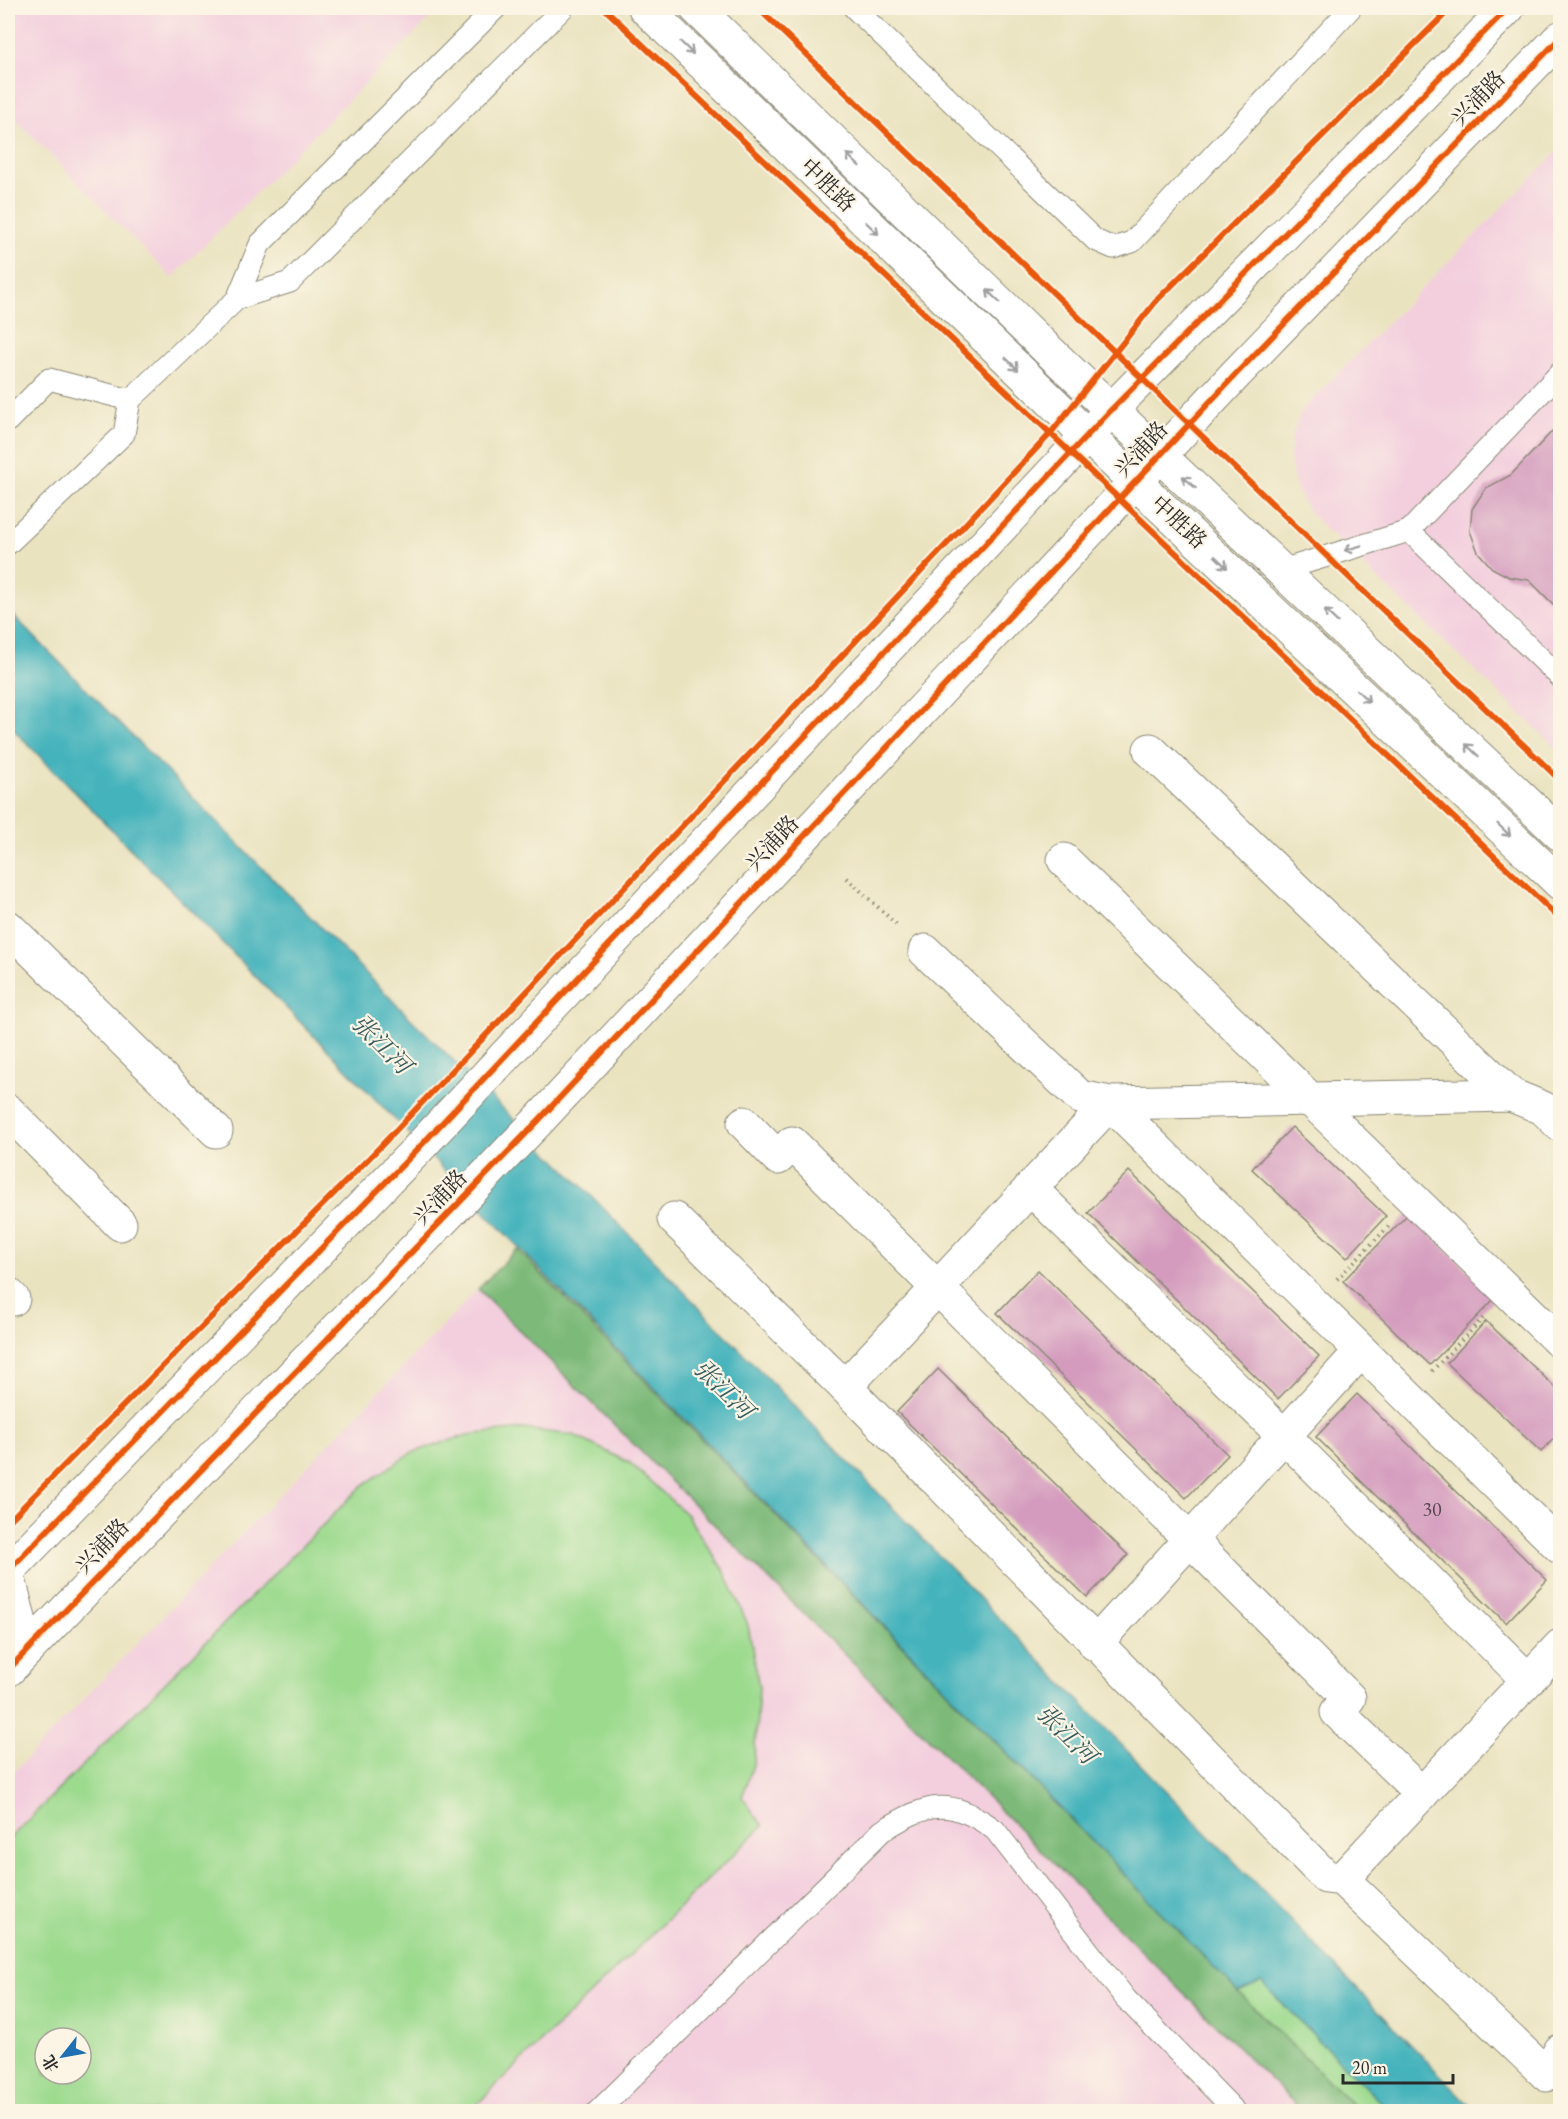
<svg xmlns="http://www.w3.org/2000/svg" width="1568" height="2119" font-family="'EB Garamond','Noto Serif SC',serif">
	<rect width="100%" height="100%" fill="#fcf5e5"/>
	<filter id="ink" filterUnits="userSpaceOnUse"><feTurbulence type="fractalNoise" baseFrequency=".0167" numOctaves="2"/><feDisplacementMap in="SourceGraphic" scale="12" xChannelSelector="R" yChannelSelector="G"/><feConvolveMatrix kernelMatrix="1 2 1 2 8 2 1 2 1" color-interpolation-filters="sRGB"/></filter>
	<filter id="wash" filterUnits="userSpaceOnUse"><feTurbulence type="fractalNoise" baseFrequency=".008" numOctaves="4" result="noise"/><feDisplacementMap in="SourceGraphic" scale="24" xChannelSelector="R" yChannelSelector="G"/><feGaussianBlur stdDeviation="1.35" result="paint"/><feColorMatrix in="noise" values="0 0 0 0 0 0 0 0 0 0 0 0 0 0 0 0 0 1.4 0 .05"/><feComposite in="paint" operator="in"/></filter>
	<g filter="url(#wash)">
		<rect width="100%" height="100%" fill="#eae3c0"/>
		<!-- built -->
		<g fill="#f3cfde" fill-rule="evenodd">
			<path d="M8,8H440L172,278L8,112Z"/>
			<path d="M1560,149V751L1327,531L1306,508L1295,484L1290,461L1293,433L1302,410Z"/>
			<path d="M478,1289L1302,2111H8V1778ZM45,2038H81V2074H45Z"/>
		</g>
		<!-- green -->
		<g fill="#9cda8e" stroke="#64825c" stroke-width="1.5" fill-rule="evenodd">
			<path d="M523,1429L573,1435L630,1463L686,1514L725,1572L748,1625L759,1687L754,1762L742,1797L763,1826L470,2111H8V1840L362,1486L411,1453L467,1435ZM45,2038H81V2074H45Z"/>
			<path d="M1261,1982L1389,2111H1359L1238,1992Z"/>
		</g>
		<!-- forest -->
		<path fill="#7dba79" stroke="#547252" stroke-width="1.5" d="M517,1249L1238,1992L1359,2111H1302L478,1289Z"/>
		<!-- water -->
		<path fill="#44b3bc" stroke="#386f74" stroke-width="1.5" d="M8,610L410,1018L579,1183L1475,2111H1389L1261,1982L1238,1992L352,1075L8,724Z"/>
		<g id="blocks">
			<!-- building -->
			<g fill="#d49bbe">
				<path d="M1560,423V611L1529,580L1509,577L1492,568L1478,552L1470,531L1472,509L1486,488L1511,475Z"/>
				<path d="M1292,1127L1386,1216L1347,1258L1252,1169Z"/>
				<path d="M1129,1171L1319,1356L1278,1399L1088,1213Z"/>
				<path d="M1409,1213L1496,1297L1430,1365L1343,1281Z"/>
				<path d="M1038,1270L1228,1455L1186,1498L997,1313Z"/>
				<path d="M1486,1321L1560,1392V1432L1541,1452L1447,1363Z"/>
				<path d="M938,1369L1128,1555L1087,1597L897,1412Z"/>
				<path d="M1357,1394L1547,1580L1506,1623L1316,1437Z"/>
			</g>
		</g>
	</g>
	<g filter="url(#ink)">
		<use href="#blocks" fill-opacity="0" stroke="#8a8776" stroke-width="1.5"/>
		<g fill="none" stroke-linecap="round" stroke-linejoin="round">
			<!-- lane casing -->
			<g stroke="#8a8776" stroke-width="23">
				<g id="lane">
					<path d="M854,8L1095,240L1113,248L1132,242L1351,8"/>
					<path d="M237,299L290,282L563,8"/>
					<path d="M1560,373L1409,531L1560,677"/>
					<path d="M8,421L49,379L130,400"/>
					<path d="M8,544L124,434L130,400L237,299L260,244L496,8"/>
					<path d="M1282,570L1409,531"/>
					<path d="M597,2112L882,1831C927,1803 950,1796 995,1830L1126,1999L1236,2112"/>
				</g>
			</g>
			<!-- street casing -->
			<g stroke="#8a8776" stroke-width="35">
				<g id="street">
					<path d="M1150,750L1511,1095"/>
					<path d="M1064,860L1560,1342"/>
					<path d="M8,927L216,1131"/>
					<path d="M925,951L1080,1097L1110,1103L1560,1547"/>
					<path d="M8,1111L120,1224"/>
					<path d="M744,1123L778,1158L792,1143L1349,1698L1337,1712L1422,1794"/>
					<path d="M1030,1188L1284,1436L1528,1680"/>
					<path d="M674,1219L845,1387L1326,1877L1342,1879L1547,2075L1560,2051"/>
					<path d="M8,1294L13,1299"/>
					<path d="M845,1387L1110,1103L1511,1095L1543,1108L1560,1125"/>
					<path d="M8,1575L27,1650L8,1644"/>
					<path d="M1095,1644L1361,1351"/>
					<path d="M1342,1879L1560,1646"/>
				</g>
			</g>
			<!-- secondary casing -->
			<g stroke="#8a8776" stroke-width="35">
				<g id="secondary">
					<path d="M8,1571L413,1154L1112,409L1508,8"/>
					<path d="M8,1670L538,1121L1235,375L1560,38"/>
				</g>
			</g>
			<!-- primary casing -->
			<g stroke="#8a8776" stroke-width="35">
				<g id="primary">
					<path d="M645,8L1135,482L1560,883"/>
					<path d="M696,8L1047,349L1560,834"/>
				</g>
			</g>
			<!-- path -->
			<g stroke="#8a8776" stroke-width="4" stroke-dasharray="1.5 4.5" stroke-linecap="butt">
				<path d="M847,878L899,927"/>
				<path d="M1337,1279L1391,1224"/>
				<path d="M1432,1371L1485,1316"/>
			</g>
			<!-- lane -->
			<use href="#lane" stroke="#fff" stroke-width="21"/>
			<!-- street -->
			<use href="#street" stroke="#fff" stroke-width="33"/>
			<!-- secondary -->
			<use href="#secondary" stroke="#fff" stroke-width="33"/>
			<!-- primary -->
			<use href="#primary" stroke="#fff" stroke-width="33"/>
			<!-- cycleway casing -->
			<g stroke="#fcf5e5" stroke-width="10">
				<g id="cycleway">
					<path d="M604,8L1560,919"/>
					<path d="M758,8C1024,266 1293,523 1560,780"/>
					<path d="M8,1522L379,1148L471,1051L1050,434L1157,300L1451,8"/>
					<path d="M8,1571L413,1154L1112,409L1508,8"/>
					<path d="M8,1670L538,1121L1235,375L1560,38"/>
				</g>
			</g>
			<!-- cycleway -->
			<use href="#cycleway" stroke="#e8590c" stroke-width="6"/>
		</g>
		<!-- one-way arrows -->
		<defs><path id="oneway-shaft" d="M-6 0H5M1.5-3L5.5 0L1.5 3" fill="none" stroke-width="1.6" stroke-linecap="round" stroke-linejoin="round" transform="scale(1.5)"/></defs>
		<g stroke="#a0a0a0">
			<use href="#oneway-shaft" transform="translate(687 48) rotate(44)"/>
			<use href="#oneway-shaft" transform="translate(853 160) rotate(-136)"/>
			<use href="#oneway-shaft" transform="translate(872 228) rotate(44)"/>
			<use href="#oneway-shaft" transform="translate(993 296) rotate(-136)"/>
			<use href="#oneway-shaft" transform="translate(1012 364) rotate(44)"/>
			<use href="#oneway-shaft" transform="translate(1189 482) rotate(-138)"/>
			<use href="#oneway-shaft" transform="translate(1353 548) rotate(163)"/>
			<use href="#oneway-shaft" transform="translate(1221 562) rotate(44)"/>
			<use href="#oneway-shaft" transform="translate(1331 616) rotate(-137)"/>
			<use href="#oneway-shaft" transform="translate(1363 696) rotate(44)"/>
			<use href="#oneway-shaft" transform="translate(1472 750) rotate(-137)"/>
			<use href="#oneway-shaft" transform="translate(1504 830) rotate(44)"/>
		</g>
	</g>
	<g text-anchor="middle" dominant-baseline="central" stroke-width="4.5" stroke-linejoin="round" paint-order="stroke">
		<!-- number labels -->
		<g font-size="20" fill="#554750">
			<text x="1432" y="1509">30</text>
		</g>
		<!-- street labels -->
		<g font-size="22" fill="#2b2b2b" stroke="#fcf5e5">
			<text transform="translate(1478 98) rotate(-46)">兴浦路</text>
			<text transform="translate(828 185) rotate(44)">中胜路</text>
			<text transform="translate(1141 449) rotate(-47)">兴浦路</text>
			<text transform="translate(1179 522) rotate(43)">中胜路</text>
			<text transform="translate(772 843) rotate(-47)">兴浦路</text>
			<text transform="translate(440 1197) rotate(-46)">兴浦路</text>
			<text transform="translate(102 1546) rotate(-46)">兴浦路</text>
		</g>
		<!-- water labels -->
		<g font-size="24" font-style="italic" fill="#345b5e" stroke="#fcf5e5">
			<text transform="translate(382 1044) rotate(45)">张江河</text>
			<text transform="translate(724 1389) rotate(45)">张江河</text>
			<text transform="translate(1067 1734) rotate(45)">张江河</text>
		</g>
	</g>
	<!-- margin -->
	<rect width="1568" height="2119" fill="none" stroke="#fcf5e5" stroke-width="30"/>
	<!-- north arrow -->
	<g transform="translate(63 2056) rotate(239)"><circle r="28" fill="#fcf5e5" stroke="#a8a49b" stroke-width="1.5"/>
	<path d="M0-4.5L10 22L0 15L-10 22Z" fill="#1f6fb2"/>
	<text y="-9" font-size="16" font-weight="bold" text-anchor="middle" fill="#2b2b2b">北</text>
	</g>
	<!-- scale -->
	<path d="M1343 2074v9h110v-9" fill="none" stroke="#2b2b2b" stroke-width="3"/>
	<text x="1352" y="2074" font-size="18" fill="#2b2b2b" stroke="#fcf5e5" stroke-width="4.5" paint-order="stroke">20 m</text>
</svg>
